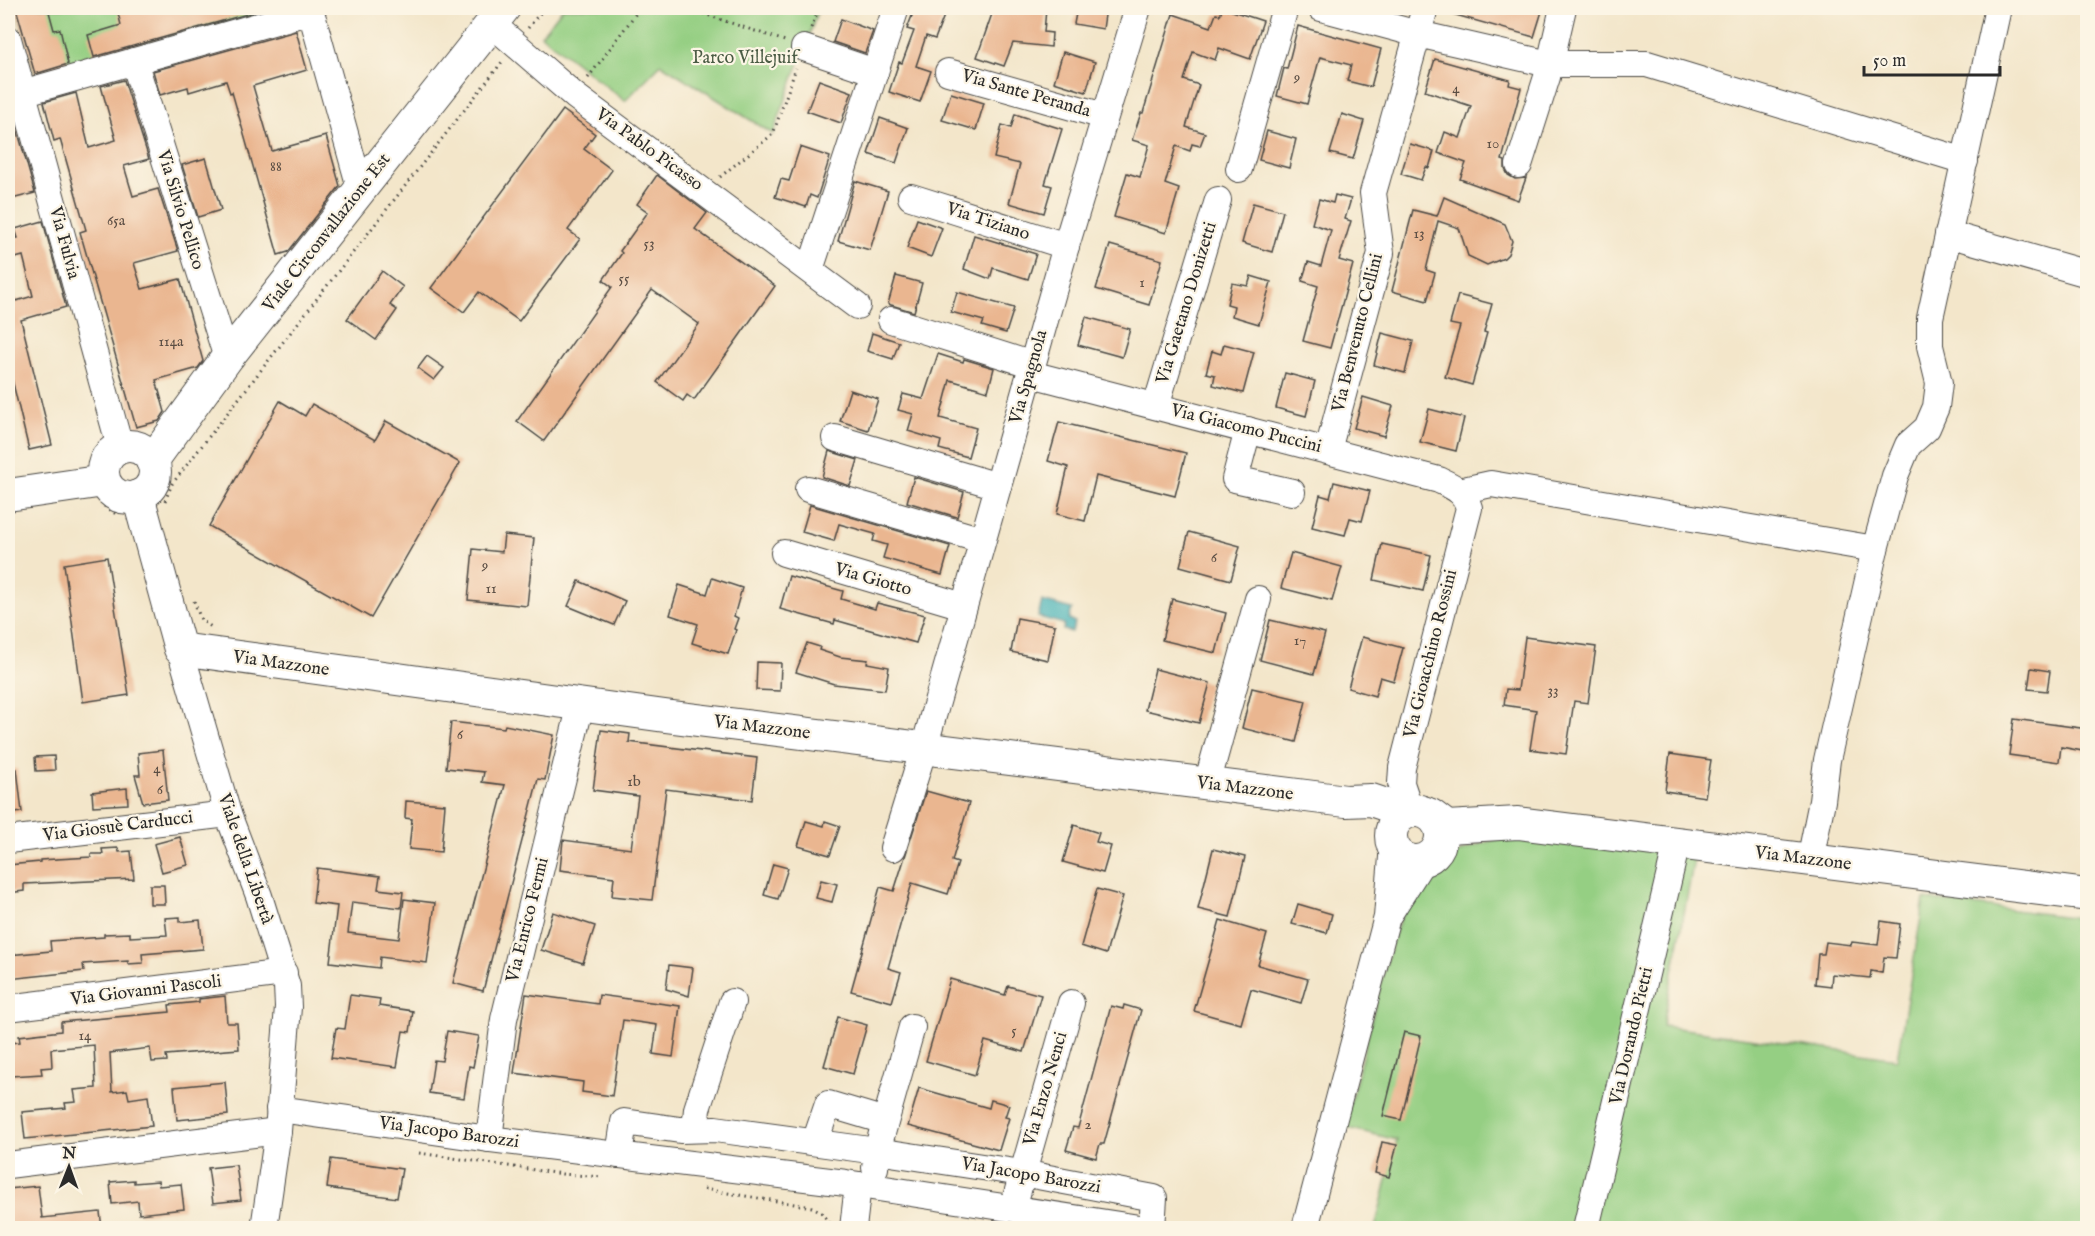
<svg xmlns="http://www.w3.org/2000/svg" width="2095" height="1236" font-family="'IM FELL English',serif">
	<rect width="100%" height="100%" fill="#fcf5e5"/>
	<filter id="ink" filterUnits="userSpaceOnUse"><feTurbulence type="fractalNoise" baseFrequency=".0167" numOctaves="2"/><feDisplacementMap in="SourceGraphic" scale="12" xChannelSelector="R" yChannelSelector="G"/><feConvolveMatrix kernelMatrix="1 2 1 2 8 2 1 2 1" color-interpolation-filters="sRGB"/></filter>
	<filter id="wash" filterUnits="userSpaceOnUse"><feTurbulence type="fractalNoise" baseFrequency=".008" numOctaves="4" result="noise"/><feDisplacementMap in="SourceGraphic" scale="24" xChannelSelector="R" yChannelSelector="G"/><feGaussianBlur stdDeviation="1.35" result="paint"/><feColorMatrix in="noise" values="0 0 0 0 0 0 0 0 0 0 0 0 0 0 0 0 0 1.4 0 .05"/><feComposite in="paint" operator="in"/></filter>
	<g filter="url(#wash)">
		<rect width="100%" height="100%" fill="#f3e6ca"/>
		<!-- green -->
		<g fill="#95cf83" stroke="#607d57" stroke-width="1.5">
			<path d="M16,8H288L36,80Z"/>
			<path d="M563,8H819L773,134L661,64L625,101L541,35Z"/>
			<path d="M1512,836L1695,854L1663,1026L1897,1059L1924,899L2087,919V1228H1375L1397,1140L1344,1127C1355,1084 1366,1041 1377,999C1388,959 1395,917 1420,883C1440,856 1480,842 1512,836Z"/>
		</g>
		<!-- water -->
		<path fill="#3eafb5" stroke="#346d70" stroke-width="1.5" d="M1042,601L1072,609L1069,620L1075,622L1072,632L1063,630L1064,624L1038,617Z"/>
		<g id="blocks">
			<!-- building -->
			<g fill="#eab690">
				<path d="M16,8H48L54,30L60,29L68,64L35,74Z"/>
				<path d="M138,8H182L184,14L209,8H268L94,57L88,35L121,25L118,13Z"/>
				<path d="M915,8H947L935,39L926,36L916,66L931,71L920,102L889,92L899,62L902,63L914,31L907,29Z"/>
				<path d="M994,8L1046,9L1044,32L1052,33L1051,47L1013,43L1004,66L977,57Z"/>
				<path d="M1077,8H1106L1103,29L1074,24Z"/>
				<path d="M1223,8L1263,21L1250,59L1219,48L1215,60L1193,52L1184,80L1199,85L1186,127L1205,133L1200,146L1192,144L1190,151L1176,146L1165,184L1179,189L1166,233L1114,217L1127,173L1140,177L1149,145L1132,140L1141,113H1143L1173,14L1211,27L1216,14L1220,15Z"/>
				<path d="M1446,8H1543L1534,37L1445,12Z"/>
				<path d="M841,19L873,31L865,53L833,42Z"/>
				<path d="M1298,26L1381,49L1371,87L1347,81L1351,65L1320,57L1307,104L1277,96L1284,68L1287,69Z"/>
				<path d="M296,31L307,70L253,86L272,151L326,136L340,186L288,252L278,255L232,92L230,93L226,81L189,92L188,87L160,95L153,71Z"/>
				<path d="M1063,52L1095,62L1086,92L1054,82Z"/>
				<path d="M1435,59L1510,80L1509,85L1521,88L1502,160L1505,161V169L1508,175L1515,179L1526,178L1518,200L1460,179L1466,163L1438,153L1445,132L1460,138L1471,106L1425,91Z"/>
				<path d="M124,80L149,159L124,166L133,196L158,189L178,251L134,263L142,289L180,279L203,361L198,368L156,380L165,412L159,421L136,427L80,232L86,230L60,139L54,141L44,102L76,93L89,148L116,140L101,86Z"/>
				<path d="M819,80L852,92L841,123L807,111Z"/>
				<path d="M951,93L984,103L976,130L942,120Z"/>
				<path d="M563,110L595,134L584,149L612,170L568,230L580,239L519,321L479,292L464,312L431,288Z"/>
				<path d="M12,111L35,193L8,200V112Z"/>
				<path d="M1015,114L1062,129L1045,184L1052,186L1044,213L1009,203L1020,164L994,158L1002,125L1011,128Z"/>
				<path d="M1342,114L1364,121L1353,159L1330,153Z"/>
				<path d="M880,118L908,128L896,163L868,154Z"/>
				<path d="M1267,131L1296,139L1289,168L1259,160Z"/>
				<path d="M1410,144L1434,151L1429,168L1426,167L1421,180L1401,174Z"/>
				<path d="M800,147L830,157L817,198L810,195L806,207L775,197L781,179L789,181Z"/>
				<path d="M206,158L221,210L198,217L182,165Z"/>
				<path d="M657,175L707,213L695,229L775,286L694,400L687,395L683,401L657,382L699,324L652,290L544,441L517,421L612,287L603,280L622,253L620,251L648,212L637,204Z"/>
				<path d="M855,181L888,191L870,250L838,241Z"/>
				<path d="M1335,195L1351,199L1345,219L1351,221L1339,260L1353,264L1330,348L1303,341L1318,286L1302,281L1308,262L1321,266L1331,230L1312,224L1319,199L1333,203Z"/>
				<path d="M1444,197L1505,224L1512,241L1508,254L1504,258L1487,265L1468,256L1459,228L1438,221L1426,270L1435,273L1427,301L1392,291L1413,210L1437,216Z"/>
				<path d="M1253,203L1283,211L1272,252L1242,243Z"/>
				<path d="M917,219L942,228L931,257L907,248Z"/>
				<path d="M43,221L66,307L21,320L52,445L29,450L12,379L8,380V289L13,288L16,301L33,296L23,256L8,260V240L18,238L15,229Z"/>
				<path d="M974,235L1036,254L1028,279L993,268L990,279L964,269Z"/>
				<path d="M1110,245L1162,260L1149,305L1096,289Z"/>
				<path d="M382,271L403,287L390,305L397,310L376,340L347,319Z"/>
				<path d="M896,276L922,283L914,312L888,304Z"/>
				<path d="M1251,276L1271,282L1259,324L1232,316L1234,306L1227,304L1232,283L1248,286Z"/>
				<path d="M957,292L1014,308L1006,333L982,326L984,321L951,312Z"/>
				<path d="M1458,295L1492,304L1484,332L1487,333L1472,385L1445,377L1460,326L1450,324Z"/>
				<path d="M1086,317L1130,329L1122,357L1078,345Z"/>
				<path d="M872,333L899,342L893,359L867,351Z"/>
				<path d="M1382,333L1413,341L1405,373L1374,365Z"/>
				<path d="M1224,344L1254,352L1243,393L1213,385L1215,375L1206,373L1212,351L1221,354Z"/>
				<path d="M938,354L963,362L964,359L994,368L988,391L950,380L940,418L976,428L968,457L939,449L941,441L908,431L913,414L898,410L903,394L923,399Z"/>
				<path d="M427,356L444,368L434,380L418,368Z"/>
				<path d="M1285,373L1315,381L1306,416L1276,408Z"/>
				<path d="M850,390L878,399L868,430L840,421Z"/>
				<path d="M1363,397L1393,406L1384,436L1354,428Z"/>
				<path d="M280,401L305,416L312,404L375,440L386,421L460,463L371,618L209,526Z"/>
				<path d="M1429,409L1464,418L1456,451L1420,442Z"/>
				<path d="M1059,422L1186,453L1175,496L1096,476L1085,521L1057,514L1068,467L1048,461Z"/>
				<path d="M829,451L858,460L850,486L822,477Z"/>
				<path d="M914,477L964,492L957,517L907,502Z"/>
				<path d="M1334,482L1370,491L1362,521L1350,518L1345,535L1312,527L1320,495L1330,498Z"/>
				<path d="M810,505L950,546L942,575L883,558L887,545L873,541L875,534L839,524L834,541L802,532Z"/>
				<path d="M1189,532L1240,546L1231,580L1180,566Z"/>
				<path d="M504,535L534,538L527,606L468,600L473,549L502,552Z"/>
				<path d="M1382,544L1431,555L1423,591L1374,580Z"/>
				<path d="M1291,553L1342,567L1332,601L1281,588Z"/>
				<path d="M107,557L129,695L83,702L64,564Z"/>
				<path d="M789,576L843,591L841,599L875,609L877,603L925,615L916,643L835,620L834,624L780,609Z"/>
				<path d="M712,578L742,588L734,616L738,618L734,629L736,630L728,654L692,643L698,624L670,615L679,585L707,594Z"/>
				<path d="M579,581L625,601L614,625L568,606Z"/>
				<path d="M1172,599L1226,613L1216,653L1162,640Z"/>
				<path d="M1017,618L1055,625L1048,660L1011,652Z"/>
				<path d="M1270,620L1325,633L1314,674L1260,660Z"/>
				<path d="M1362,637L1403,648L1394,681L1380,677L1375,696L1348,688Z"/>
				<path d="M1525,637L1596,647L1588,703L1574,701L1566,754L1530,749L1536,710L1504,705L1506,689L1518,690Z"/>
				<path d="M807,643L820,647L819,650L840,657L868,660L867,663L889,667L885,690L834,684L796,672Z"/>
				<path d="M757,662L781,663L780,691L756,690Z"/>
				<path d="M2031,668L2050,671L2047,691L2028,689Z"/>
				<path d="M1155,669L1210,683L1199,723L1145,710Z"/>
				<path d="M1252,688L1306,701L1296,742L1242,728Z"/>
				<path d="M2014,719L2088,729V752L2061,747L2059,762L2009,755Z"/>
				<path d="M451,722L504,728L505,725L554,735L545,780L538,779L483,991L453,983L505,785L482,782L484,772L446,768Z"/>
				<path d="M601,730L630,734L629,742L757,758L752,800L666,789L652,900L612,896L614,877L560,870L563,840L631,849L638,796L593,790Z"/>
				<path d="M163,750L168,800L143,803L135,775H140L138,753Z"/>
				<path d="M1670,754L1711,760L1705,797L1665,791Z"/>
				<path d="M54,756L55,770L36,771L35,757Z"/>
				<path d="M8,769H17L22,812L8,814Z"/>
				<path d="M127,788L128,804L93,806L92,792Z"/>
				<path d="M926,791L969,803L952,861L958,863L948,894L912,883L888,968L901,972L892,1002L851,991L880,887L894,891Z"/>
				<path d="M406,801L445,804L441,852L409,849L412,819L405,818Z"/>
				<path d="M806,821L824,826L825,821L840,826L830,855L798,846Z"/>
				<path d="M1074,825L1099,833L1096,842L1111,846L1103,873L1063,862Z"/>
				<path d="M180,837L188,865L162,872L154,844Z"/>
				<path d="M118,848L119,852L131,851L134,879L24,884V891L8,893V865L40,862V860L91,857V854H103L102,849Z"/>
				<path d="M1213,849L1245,857L1230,917L1198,909Z"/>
				<path d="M773,864L788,868L778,899L764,895Z"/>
				<path d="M317,868L380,876L378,889L403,892L401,908L352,902L348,933L399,939L404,899L435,903L427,963L380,957L379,968L330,962L337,906L313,903Z"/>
				<path d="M821,880L837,884L832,902L816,898Z"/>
				<path d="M150,885H164L165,904H150Z"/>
				<path d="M1097,889L1123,896L1106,954L1081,946Z"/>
				<path d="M1298,904L1332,914L1327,933L1292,924Z"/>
				<path d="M553,912L595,926L583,963L541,950Z"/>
				<path d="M180,917V922L200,920L203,949L142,954L143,963L128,964V961L83,964L84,971L8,979V955L51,951L50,941L104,937V934L130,933V937L167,935L165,918Z"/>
				<path d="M1220,920L1267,934L1258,965L1308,979L1301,1003L1251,989L1241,1024L1194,1011Z"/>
				<path d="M1881,921L1900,924L1896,958L1884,957L1882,973L1871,971L1870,978L1832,974L1831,986L1815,984L1818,954H1824L1826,942L1851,945L1852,942L1878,945Z"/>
				<path d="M669,965L693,968L689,996L666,989Z"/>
				<path d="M950,979L1005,995L1008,986L1041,995L1024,1052L985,1041L975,1075L926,1061Z"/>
				<path d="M526,994L598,1004L599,995L680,1006L673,1057L653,1054L657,1025L623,1020L612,1096L582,1092L583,1082L514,1073Z"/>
				<path d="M350,995L380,999L379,1006L413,1011L410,1032L403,1031L397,1067L331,1058L336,1028L345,1029Z"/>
				<path d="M225,996L227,1023H237L239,1049L166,1055L167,1061L152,1062L150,1048L110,1053L112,1092L127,1090L129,1099L148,1096L152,1126L25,1139L22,1112L66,1108L65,1103L76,1102L74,1090L96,1088L94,1045L51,1049L52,1067L41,1068L42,1074L11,1076L8,1043L20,1042L19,1036L61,1031V1022L170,1012L169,1005L199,1002V999Z"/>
				<path d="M1124,1005L1141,1010L1104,1144H1100L1096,1158L1066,1150L1073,1127L1078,1128L1111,1006L1123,1009Z"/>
				<path d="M838,1017L867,1025L853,1074L824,1066Z"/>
				<path d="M447,1031L479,1036L473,1067L469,1066L464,1098L429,1093L434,1060L442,1061Z"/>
				<path d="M1404,1032L1421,1036L1401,1120L1383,1116Z"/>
				<path d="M225,1082L228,1115L177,1120L174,1087Z"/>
				<path d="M919,1088L989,1108L991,1100L1009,1105L1005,1117L1009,1118L999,1150L908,1126Z"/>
				<path d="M1382,1142L1397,1145L1389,1177L1375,1173Z"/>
				<path d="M331,1159L402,1169L397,1198L327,1188Z"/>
				<path d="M236,1165L241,1200L213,1203L208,1168Z"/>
				<path d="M134,1180V1183L158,1181L159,1186L181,1184L184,1209L139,1214L138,1201L112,1204L110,1182Z"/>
				<path d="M38,1186L42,1218L100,1212L102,1228H8V1189Z"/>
			</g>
		</g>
	</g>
	<g filter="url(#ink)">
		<use href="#blocks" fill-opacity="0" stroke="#494743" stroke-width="1.5"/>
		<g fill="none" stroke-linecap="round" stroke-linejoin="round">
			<!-- minor casing -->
			<g stroke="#494743" stroke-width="28">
				<g id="minor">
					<path d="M310,8L361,191"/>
					<path d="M1321,8L1418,34L1549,64H1647L1965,161"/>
					<path d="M492,24L575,96L857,306"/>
					<path d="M8,39L120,447"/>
					<path d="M804,48L875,72"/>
					<path d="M134,61L227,358"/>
					<path d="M948,72L1104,116"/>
					<path d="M8,97L311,11"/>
					<path d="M1519,165L1547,77L1563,8"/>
					<path d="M1239,169L1285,8"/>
					<path d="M911,197L1066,246"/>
					<path d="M1948,234L2088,274"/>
					<path d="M810,270L896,8"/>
					<path d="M891,320L1033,365"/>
					<path d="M1031,374L1439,480C1455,488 1464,490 1469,508L1402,768L1401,783L1408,804L1422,812"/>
					<path d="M1156,406L1218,200"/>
					<path d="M1248,430L1235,479L1292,492"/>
					<path d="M835,438L998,486"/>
					<path d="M1328,450L1381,253L1373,193L1425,8"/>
					<path d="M808,489L982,540"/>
					<path d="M1459,491L1491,484L1875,549"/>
					<path d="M784,553L963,606"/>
					<path d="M180,649L228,814L259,896L287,986L288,1007L278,1131L264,1228"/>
					<path d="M1207,784L1258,599"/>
					<path d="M8,840L228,814"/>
					<path d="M893,848L924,748L1066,246L1138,8"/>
					<path d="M1810,860L1822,801L1827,760L1875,549L1895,476L1908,445L1927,428L1936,407L1939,383L1930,346V318L1998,8"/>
					<path d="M1389,914L1424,859"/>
					<path d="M8,1008L284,973"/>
					<path d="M912,1027L877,1151L1022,1173L1154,1198L1152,1228"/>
					<path d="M279,1109L489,1139L846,1183L1139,1228"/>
					<path d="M695,1129L697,1109L732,1002"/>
					<path d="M489,1139L504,1019L581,704"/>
					<path d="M815,1142L828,1104L885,1121"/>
					<path d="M619,1155L624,1122L680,1130L715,1129L877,1151L875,1168"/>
					<path d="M8,1165L278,1131"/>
					<path d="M1013,1208L1071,1003"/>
					<path d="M853,1228L858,1185"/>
					<path d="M1305,1228L1387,917L1393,845"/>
					<path d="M1586,1228L1677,843"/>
				</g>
			</g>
			<!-- major casing -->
			<g stroke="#494743" stroke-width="34">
				<g id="major">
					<circle cx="129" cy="472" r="26"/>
					<path d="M152,461L227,358L504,8"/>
					<path d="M8,495L104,481"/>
					<path d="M138,496L180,649L665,716L1346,801L1371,800L1398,809L1419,811"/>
					<circle cx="1416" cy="836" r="25"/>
					<path d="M1431,815L1447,827L1518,823L2088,895"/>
				</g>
			</g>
			<!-- path -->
			<g stroke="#494743" stroke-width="3" stroke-dasharray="1.5 4.5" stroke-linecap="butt">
				<path d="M686,8L785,41"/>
				<path d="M528,28L544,8"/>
				<path d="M811,28L819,8"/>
				<path d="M588,78L640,8"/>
				<path d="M720,177L773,134L796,68"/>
				<path d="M165,501L172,484L502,62"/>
				<path d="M104,506L116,514"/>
				<path d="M194,601L201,620L213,628"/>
				<path d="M419,1153L562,1174L603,1177"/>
				<path d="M704,1189L812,1207L820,1211L832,1226"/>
			</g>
			<!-- minor -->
			<use href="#minor" stroke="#fff" stroke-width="26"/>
			<!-- major -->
			<use href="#major" stroke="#fff" stroke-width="32"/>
		</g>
	</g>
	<g text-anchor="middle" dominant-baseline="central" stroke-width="4.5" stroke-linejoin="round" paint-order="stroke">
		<!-- number labels -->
		<g font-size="15" fill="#5b4e44">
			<text x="1297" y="77">9</text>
			<text x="1456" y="88">4</text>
			<text x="1493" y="143">10</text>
			<text x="276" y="166">88</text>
			<text x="116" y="220">65a</text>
			<text x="1419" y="233">13</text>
			<text x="649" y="243">53</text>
			<text x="624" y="278">55</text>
			<text x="1142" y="282">1</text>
			<text x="171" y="341">114a</text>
			<text x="1214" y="557">6</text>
			<text x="485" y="565">9</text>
			<text x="491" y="588">11</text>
			<text x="1300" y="640">17</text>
			<text x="1553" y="690">33</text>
			<text x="460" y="734">6</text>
			<text x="157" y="768">4</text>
			<text x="634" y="781">1b</text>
			<text x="160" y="789">6</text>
			<text x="1014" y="1030">5</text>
			<text x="85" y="1035">14</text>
			<text x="1088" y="1124">2</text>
		</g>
		<!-- park labels -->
		<g font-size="18" fill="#4b5c45" stroke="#fcf5e5">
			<text x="745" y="58">Parco Villejuif</text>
		</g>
		<!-- street labels -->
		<g font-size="18" fill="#2b2b2b" stroke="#fcf5e5">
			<text transform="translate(1026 94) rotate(16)">Via Sante Peranda</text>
			<text transform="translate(649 150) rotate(36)">Via Pablo Picasso</text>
			<text transform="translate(180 210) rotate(73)">Via Silvio Pellico</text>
			<text transform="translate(988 222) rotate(18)">Via Tiziano</text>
			<text transform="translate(327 233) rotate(-52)">Viale Circonvallazione Est</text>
			<text transform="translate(64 243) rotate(75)">Via Fulvia</text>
			<text transform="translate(1187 303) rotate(-73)">Via Gaetano Donizetti</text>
			<text transform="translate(1358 333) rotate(-76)">Via Benvenuto Cellini</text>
			<text transform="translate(1029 377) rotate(-74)">Via Spagnola</text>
			<text transform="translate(1246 429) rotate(14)">Via Giacomo Puccini</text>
			<text transform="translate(873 580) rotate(16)">Via Giotto</text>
			<text transform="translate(1431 654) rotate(-76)">Via Gioacchino Rossini</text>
			<text transform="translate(281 664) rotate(8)">Via Mazzone</text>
			<text transform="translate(762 728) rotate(7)">Via Mazzone</text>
			<text transform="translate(1245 789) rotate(7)">Via Mazzone</text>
			<text transform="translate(118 827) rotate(-7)">Via Giosuè Carducci</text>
			<text transform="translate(245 859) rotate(71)">Viale della Libertà</text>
			<text transform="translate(1803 859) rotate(7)">Via Mazzone</text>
			<text transform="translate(528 920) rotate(-76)">Via Enrico Fermi</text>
			<text transform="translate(146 991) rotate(-7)">Via Giovanni Pascoli</text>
			<text transform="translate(1632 1036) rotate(-77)">Via Dorando Pietri</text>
			<text transform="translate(1046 1089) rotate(-74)">Via Enzo Nenci</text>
			<text transform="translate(449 1133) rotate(8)">Via Jacopo Barozzi</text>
			<text transform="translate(1031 1176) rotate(10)">Via Jacopo Barozzi</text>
		</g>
	</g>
	<!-- margin -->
	<rect width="2095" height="1236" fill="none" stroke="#fcf5e5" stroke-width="30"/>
	<!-- north arrow -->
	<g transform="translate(69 1167) rotate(1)" stroke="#fcf5e5" stroke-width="4.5" paint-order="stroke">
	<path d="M0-4.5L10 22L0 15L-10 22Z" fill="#2b2b2b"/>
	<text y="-9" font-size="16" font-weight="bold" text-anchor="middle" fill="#2b2b2b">N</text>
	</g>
	<!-- scale -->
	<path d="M1864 66v9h136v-9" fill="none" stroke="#2b2b2b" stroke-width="3"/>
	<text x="1873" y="66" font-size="18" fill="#2b2b2b" stroke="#fcf5e5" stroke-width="4.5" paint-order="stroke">50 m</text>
</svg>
